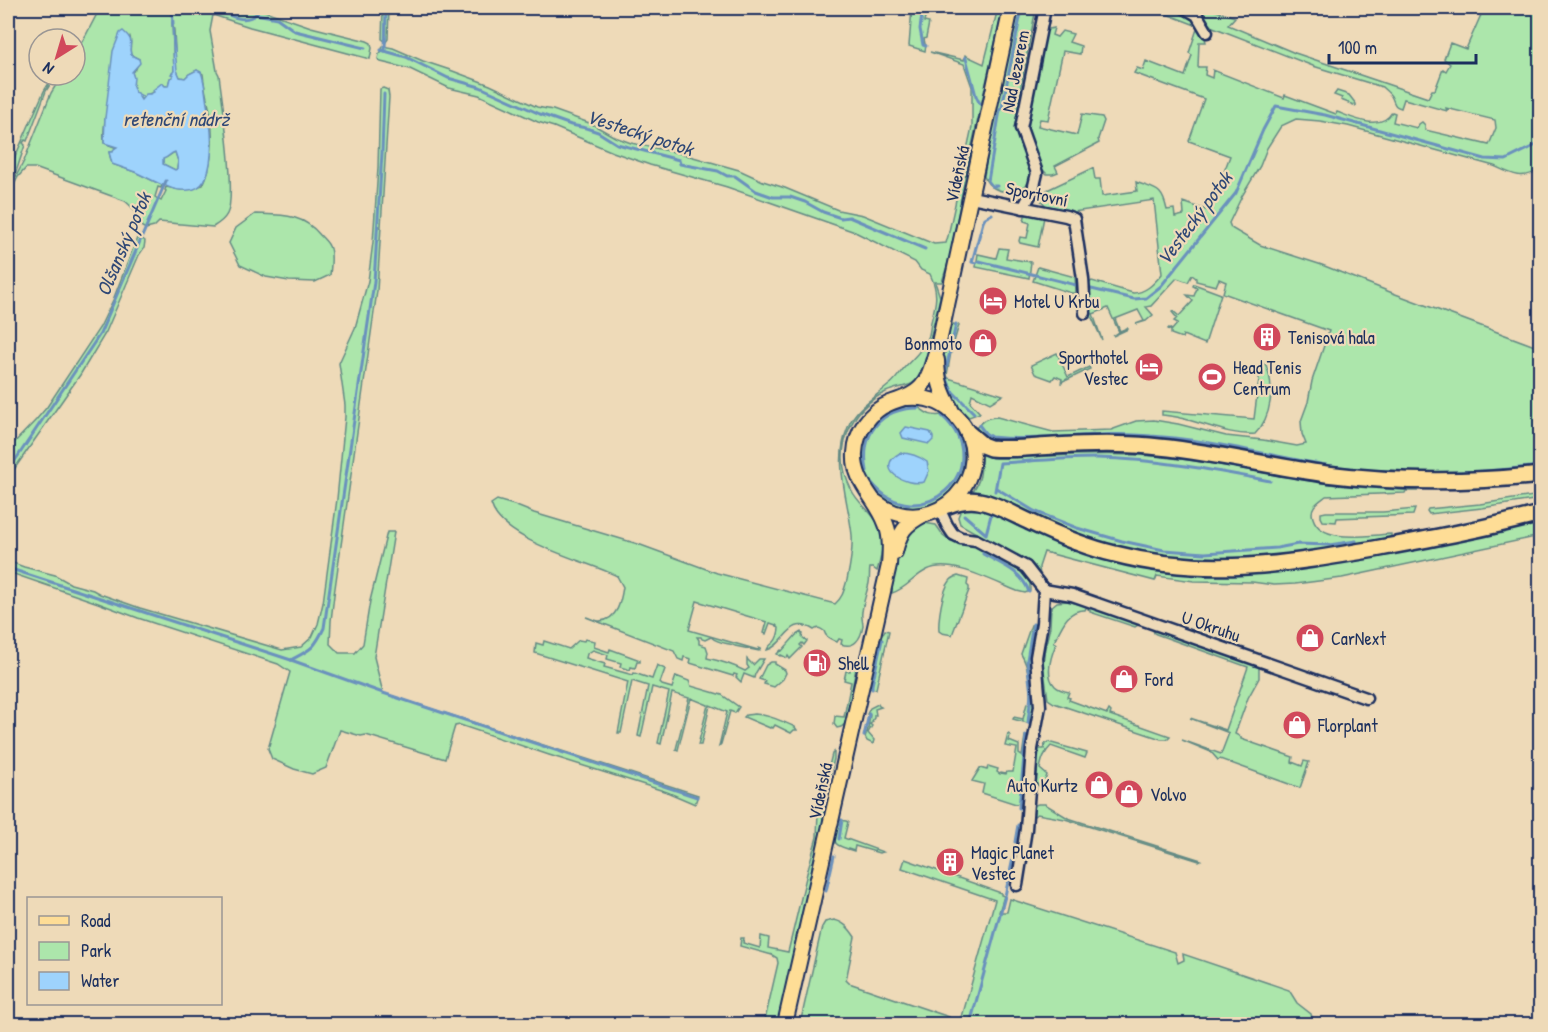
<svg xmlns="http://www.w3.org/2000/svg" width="1548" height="1032" font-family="'Patrick Hand',sans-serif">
	<rect width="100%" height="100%" fill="#eedab8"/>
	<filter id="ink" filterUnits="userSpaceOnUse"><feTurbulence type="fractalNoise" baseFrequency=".0167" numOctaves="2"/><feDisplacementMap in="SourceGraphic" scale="12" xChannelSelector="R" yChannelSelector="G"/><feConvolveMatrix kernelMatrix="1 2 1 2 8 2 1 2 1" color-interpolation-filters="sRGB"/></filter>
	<g filter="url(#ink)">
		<!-- green -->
		<g fill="#ace6ab" stroke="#648a84" stroke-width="1.5" fill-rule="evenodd">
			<path d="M100,8H248L259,9L311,27L367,41L371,43L372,48L370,59L250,27L213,15L210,31L217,71L219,75C222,100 237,196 227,214C224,220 218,224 213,227L159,222L154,227L146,229L142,227C137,214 136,210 125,201L35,168H26L18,177L8,197V173L44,91L54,75H56L46,91L27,141L25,140L23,143L25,145L12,184L24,161L51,93L62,75H75V53L86,35ZM172,22L174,30L176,70L180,77L185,78L189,74L197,70L203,74C204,86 207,99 210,111C214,133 213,165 203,185L181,190L166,187L165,190L166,191L161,201L155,197L158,187L161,188L162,185L135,172L112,164L109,152H113L117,148L104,143C101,111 120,68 130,37C132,43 129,49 131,55L139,59L136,69L132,72C134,79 133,85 134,92L141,96L139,97L141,100L146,95L154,92L162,83L165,86H168L170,78L173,77L174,71Z"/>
			<path d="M383,8H389L388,39L386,42L382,39Z"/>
			<path d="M912,8H927L924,22L929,23L926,38L924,39L925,44L926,45L925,51L909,46Z"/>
			<path d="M998,8H1003L968,163L950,256L942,282H935L940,297L922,374C912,389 901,385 886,392C849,409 832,452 851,489C856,500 864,506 871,514C887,531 883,552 877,571L873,568H870C869,573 870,578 869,583C867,592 863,602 862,612C861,617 863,621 863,626C861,639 854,649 841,644L842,640L839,639L837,642C831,639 826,638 824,631C820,628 818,627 814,630C789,614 786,645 767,650C769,645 770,646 774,642C777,639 779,632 779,628L776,625L770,623L766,634L764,633L767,622L697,601L689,630L758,650L759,648L761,649L759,651L735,646C729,642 720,645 711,637L705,640L702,639L701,637H697L699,640V644L706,646L708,652L707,658C721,661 733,665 745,671L749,668L747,665V659L753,665L759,659H764L755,674L754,678L744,674L741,682L736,677L737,675L734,674L733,676L690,663L691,659L684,657L683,661L678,659L674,651L586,617C590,618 596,621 600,621C618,620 621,600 623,587L617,576C585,560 501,541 491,504L497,500L514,505L534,513L638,544L717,573L835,604C843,597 844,590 847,580C850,566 853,549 852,535C848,499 833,462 848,427C856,407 874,398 889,385C895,381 899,374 904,368C912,359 922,351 927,340C930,335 930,328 931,322C936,303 939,293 930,274L921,270L915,262L855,232L727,187L650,165L613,152L554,127L538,122L479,95L449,88L410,69L381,62L378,59L379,54L381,52L383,46L393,48L423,61L450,70L490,85L537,107L553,110L592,124L615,137L631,143L679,153L739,170L763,181L785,188L838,210L863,215L934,244L946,243L948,236L972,127V87L964,64L930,52L964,60L965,55L984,64Z"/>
			<path d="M1015,8H1036L1019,96C1019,107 1015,118 1016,129C1017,144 1030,162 1031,175C1031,194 991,199 984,176L1002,70Z"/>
			<path d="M1151,8C1158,8 1165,6 1172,8C1188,10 1203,26 1206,42H1199L1198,67H1206L1205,75L1212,78L1213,70L1284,98L1285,95L1336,114L1337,112C1353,118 1381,132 1392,112L1395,113L1393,122L1417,128L1419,124L1422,122L1425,125V130L1489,145L1496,128L1495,120L1446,108L1447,111L1404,99L1401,108C1393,106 1395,103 1391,96C1389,93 1385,90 1382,87L1313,66L1213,27L1199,11V8L1206,9L1207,8L1235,17L1228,25L1295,53L1428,98L1432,90H1435L1443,69L1446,71L1450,64L1444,59L1450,43L1466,49L1484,8H1540V169C1523,181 1511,174 1494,166L1348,126L1320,121L1296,119L1281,126L1267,148L1260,166L1242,196L1229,223L1231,228L1260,245L1322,265L1390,292L1540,348V472L1394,478L1183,446L993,444L979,435L976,428C982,421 987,417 997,417L1053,432L1111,430L1136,421L1154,420L1178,424L1226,436L1263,440L1297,446L1306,444L1302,434L1301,421L1308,402L1312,381L1329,331L1223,293L1226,282L1219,279L1216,286L1196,281V278L1192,275L1188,282L1177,278L1151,306L1146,307L1153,315L1146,321L1136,324L1144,321L1138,310L1115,319L1120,331L1127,328L1128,329L1113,336L1119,332L1108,308L1093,314L1102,340L1088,309V284L1092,281L1133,293C1146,293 1154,283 1162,274L1154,200L1073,212L1047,207L1039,198V195L1043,192L1093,168L1095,179H1100L1102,196L1137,191L1136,182C1156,190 1162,187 1167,210L1174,209L1175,217L1184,215L1183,202L1209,211L1230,156L1189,141L1204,99L1134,73L1137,68L1143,70L1146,61L1185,76L1192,55L1189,53L1198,26Z"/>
			<path d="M1054,28L1052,35L1057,37L1062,31L1073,34L1069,42L1081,46L1080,54L1063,51L1048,120L1040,119L1038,126L1077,135L1082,114L1102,117L1104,121L1098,139L1099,143L1055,166L1058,172L1053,174H1047L1042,169L1027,130V125L1046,32L1049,29Z"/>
			<path d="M383,88L388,90L389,97L377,291L334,595L331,621L330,644L339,653H355L363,644L370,601L387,532H394L374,657L383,693L698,795L695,804L667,792L549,755L460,725L455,726L445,759L366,735L361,736L340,730L326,768L312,774L294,769L272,759L268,749L290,672L278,664L138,618L98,603L8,572V561L24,567L55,575L71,584L93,590L100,594L140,608L282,650L301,647L312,637L318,624L323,603L337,499L345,417V405L339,363L355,328L368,281L373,242L378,168L380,89Z"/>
			<path d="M1337,91L1349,95L1356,104V106L1341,100L1342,98L1334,95Z"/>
			<path d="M175,152L178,161L177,169L175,170L163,164V159C168,158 170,154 175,152Z"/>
			<path d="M255,214C281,215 302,213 320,235C323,238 328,243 329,246C333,254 331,266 330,275L315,282L289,281L266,277L240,265L229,243L236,228Z"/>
			<path d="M1028,214L1044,217L1038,247L1020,243L1019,241L1020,237L1027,238L1030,223L1024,221L1025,216Z"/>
			<path d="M137,238H141L145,241L144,248L139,255L106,332L80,375L8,478V449L36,420L47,407L100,327L113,300Z"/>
			<path d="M999,248L1008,249L1006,258L1031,262L1029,278L976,267L978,254L996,258Z"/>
			<path d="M1038,267L1075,277L1076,293H1071L1033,281Z"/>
			<path d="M1194,284L1221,294L1205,344L1183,335L1182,338L1171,334V331L1168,329L1169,328L1172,330L1178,323L1174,321L1177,318L1172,312L1173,311L1179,316L1193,301L1187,295L1194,296L1197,288L1193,286Z"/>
			<path d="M953,324L959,325L951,352L947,375L948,378L1003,395L990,403L972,394L970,402L980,413L969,417L961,410L947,392L942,360L950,326Z"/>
			<path d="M1057,353L1068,377L1089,367L1090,369L1067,380V379L1063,381L1062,383H1061L1062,379L1055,376L1052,380L1035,374L1031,365Z"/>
			<path d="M1261,363L1266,365C1275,386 1272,417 1255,434C1230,436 1204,423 1180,418C1174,416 1168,416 1162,415V411L1254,419Z"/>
			<path d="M915,405C927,412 927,417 943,415C959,429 967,446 963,468C960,483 949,495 935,502C868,535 823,417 915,405Z"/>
			<path d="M981,453L992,458H998C1049,457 1101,452 1152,456C1204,460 1254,472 1305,480C1343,487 1380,489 1418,491H1406L1405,493L1326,496C1318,502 1309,507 1313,518C1321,544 1368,535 1391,534V540L1279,560L1184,562L1109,548L1043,522L991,495L985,493H971C982,481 981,469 981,453Z"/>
			<path d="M1540,495V499L1482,508L1429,514L1427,511L1428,509L1480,504Z"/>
			<path d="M977,504L1139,567L1207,575L1263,573L1306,568L1361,558L1540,522V536L1342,578L1295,584L1274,585L1252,582L1194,581L1157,576L1155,581L1044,552L1039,567L1040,576L1036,568L1029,561L1015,555L960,524L958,517L962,507Z"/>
			<path d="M1415,509L1413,515L1337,518L1336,522L1323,521L1321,517V513L1326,512H1383Z"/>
			<path d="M924,523L936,525L943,535L951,541L976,546L1020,571L1030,583V591L1025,593L1017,591C994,582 950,558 927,570C914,576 906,589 892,593C892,581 897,550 902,541C906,533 916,525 924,523Z"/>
			<path d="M958,576L968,579L967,585L969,587V590L952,635L942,633L939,631C938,620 942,591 950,581C952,578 955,577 958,576Z"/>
			<path d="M1067,601L1087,606L1085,610C1067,609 1061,628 1054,642L1056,644C1051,656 1045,676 1055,686C1059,690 1064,691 1069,692L1067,697L1070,698L1069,700L1107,714L1109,710L1111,712L1110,715L1170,736L1167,739H1161L1054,703L1048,699L1043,664L1045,648L1050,627L1051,607L1057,602Z"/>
			<path d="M1089,607L1138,624V625L1135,627L1090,612V610L1088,609Z"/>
			<path d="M1035,624L1037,626L1032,648L1031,660L1035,700L1031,722L1027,723L1013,719L1014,717L1023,719L1027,703L1030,704C1031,687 1030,669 1021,654L1031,625Z"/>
			<path d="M885,630L889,631L876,689L868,688L879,641Z"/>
			<path d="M1153,630L1259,667V678L1248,698L1235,734L1241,737V739L1293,757L1292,762L1302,766L1304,761L1309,762L1300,788L1220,759L1218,760L1211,752L1182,740L1221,754L1229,733L1190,718L1226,730L1248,667L1156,634L1154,633Z"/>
			<path d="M801,632L802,634L800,633L803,634L802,637L807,641L804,645L802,643L800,645L802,647L790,659L788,656L787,658L781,655L780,656L777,654L781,650L782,651L796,635Z"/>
			<path d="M585,639L595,641L594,647L609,652L610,649L640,660V662H637L635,668L631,667L630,670L620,667L621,663L607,659L608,655L593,650L587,654L586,658L605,664L604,667L633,675L634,673L652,679L657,665L665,669L660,683L662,685L672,688L676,676L689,681L691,686L722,695L739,707L735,713L730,711L721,744L719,746L727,712L710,705L701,745H698L708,705L691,698L678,750L676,749L689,698L672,693L661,744L658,743L669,692L652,687L641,737L638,736L648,686L632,681L621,733H618L628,682L535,653L536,643L543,645L544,641L569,649L579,640L584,641Z"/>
			<path d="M771,662H775V664L785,670L786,673L783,679L774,687L764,684L765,681L759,679L766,665Z"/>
			<path d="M850,662H854L856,668L846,723L841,727L837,728L834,724L835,716L844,717L851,682L844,680L846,671H850V668L846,667Z"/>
			<path d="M878,704L879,706L881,707L875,709L876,715H874V718L872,721L873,722L870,724L872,726L868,733L874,740L873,744L867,741L865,737L868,729L870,715L867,714L870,708Z"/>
			<path d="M755,714C769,715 782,721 795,727L797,730H794L791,733L775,725L773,728L771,727L770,728L744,717L746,715Z"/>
			<path d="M1008,734L1010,735L1009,741L1019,745V754L1022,756L1025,736L1028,737L1022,808H1020L1019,803L1016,804L982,793L984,784L972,781L980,768L987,770L988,766L998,769L997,772L1000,774L1001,773L1006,774L1007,772H1013L1017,748L1005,746Z"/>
			<path d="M1048,742L1087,753L1085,758L1051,746C1044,753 1042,759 1040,769L1047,775L1042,789L1036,783L1039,749H1044L1045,744Z"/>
			<path d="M834,752V759L825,795L822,837L819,842L821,843L818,852H816L812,866C813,875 810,888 806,897L778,1024H764L778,963L777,958L772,955L740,946L741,938H744L743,943L760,948L761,936L769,938L768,948L788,952L808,869L817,837L818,812L832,754Z"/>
			<path d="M1038,804H1045L1068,818L1201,860L1199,861L1065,819L1037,814L1034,816L1032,813L1035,805Z"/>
			<path d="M839,820L846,821L848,822L844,838L883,852L879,853L855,846L854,851C829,844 834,844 839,820Z"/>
			<path d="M905,859L1001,893V895L1004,896L999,912H1007L1010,899L1175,952L1178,963L1184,960L1183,954L1289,990L1297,1003L1311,1014L1314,1024H1209L1207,1016L1190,1019L1191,1024H960L995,900L902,868Z"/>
			<path d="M834,920C844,922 849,928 855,937L846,980L849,983L949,1017L954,1022L955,1024H800L822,927L825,922Z"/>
		</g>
		<!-- water -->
		<g fill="#9ed3fc" stroke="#6a91bd" stroke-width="1.5" fill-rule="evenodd">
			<path d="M172,20L177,70L180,77L185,78L189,74L197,70L201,72C205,82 205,93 207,104C212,124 219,189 189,190C179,191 170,189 163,184L162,185L135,172L112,164L109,152H113L114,149L117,147L104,143L105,118L113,51L120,33L123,31C137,43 127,43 131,55L139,59L140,63L132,72L134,78L133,86L135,92L142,96L139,97L141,100L146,94H150L154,92L153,90L162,83L165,86H168L170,78L173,77V75L171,74L174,71ZM175,152L178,161L177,169L175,170L163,164V159C168,158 170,153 175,152Z"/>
			<path d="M906,427L930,432L933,437V440L929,444L903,438L901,433Z"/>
			<path d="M900,453C909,453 919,456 927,462L929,471L924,482C905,487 873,468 900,453Z"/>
		</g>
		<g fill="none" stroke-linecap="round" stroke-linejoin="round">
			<!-- stream -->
			<g stroke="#6a91bd" stroke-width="3">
				<path d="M172,8L173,24"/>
				<path d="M214,8C227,14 244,25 256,14L277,18L295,31L365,48"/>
				<path d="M923,8L920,29L923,45L926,46"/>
				<path d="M381,50L406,57L448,78L480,87L540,114L571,125L586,128L598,132L617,144L679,160L680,164L718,171L727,176H735L756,191L773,197H790L805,202L823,212L841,218L849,217L925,249"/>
				<path d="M385,51L386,8"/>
				<path d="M965,57L966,58L976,96L980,104"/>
				<path d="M997,186H992L988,181L1000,110L1002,107L1022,8"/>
				<path d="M992,214L985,218L983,222L972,262L976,263L979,261L1080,286"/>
				<path d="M1087,288L1134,299L1146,298L1161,286L1236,193L1263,130L1276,106L1325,115L1485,159L1506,160L1540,143"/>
				<path d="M956,324L945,374L952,391L974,413"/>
				<path d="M979,425L985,433L991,437C1044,443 1097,430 1151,436C1180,438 1208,442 1237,448C1268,454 1299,461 1331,466C1401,476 1471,474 1540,466"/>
				<path d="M8,471L100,334L166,181"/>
				<path d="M867,471C860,434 880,408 918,408"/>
				<path d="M871,482C918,541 1000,468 942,416"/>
				<path d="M996,488L1034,511L1077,528L1122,541L1164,550L1205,553L1277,548L1298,544L1329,545L1356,541"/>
				<path d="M995,491L1000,463C1032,461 1064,458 1097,458C1155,459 1213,470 1270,481"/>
				<path d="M964,515L986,534L991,515"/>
				<path d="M983,552V554C1001,564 1022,571 1029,592"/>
				<path d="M8,568L291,660L383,693L697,797"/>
				<path d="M291,660C311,649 314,649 324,628L374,282L382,153L384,94"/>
				<path d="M872,689V685L882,640"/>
				<path d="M1028,723L1031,694L1027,660L1033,624"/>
				<path d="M864,736L869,714"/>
				<path d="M1019,808L1026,736"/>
				<path d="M839,839L842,820"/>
				<path d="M1015,842L1018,825"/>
				<path d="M826,891L834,856"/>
				<path d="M970,1024L1005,896L1013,858"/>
			</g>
			<!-- minor casing -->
			<g stroke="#1b2f5e" stroke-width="15">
				<g id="minor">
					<path d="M1185,8L1197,15L1207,32"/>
					<path d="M971,197L1066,216L1074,219L1083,279L1085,313"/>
					<path d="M1023,208L1033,190L1037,173L1021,128L1045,8"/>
					<path d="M940,510L947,525L953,534L961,538L976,540L1026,567L1044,590L1042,623L1036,657L1040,706L1032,749L1026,829L1017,885"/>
					<path d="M1044,590L1072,595L1366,698"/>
				</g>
			</g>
			<!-- major casing -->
			<g stroke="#1b2f5e" stroke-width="18">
				<g id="major">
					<path d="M937,360C937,379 942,393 951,409"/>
					<path d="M876,502C933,547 1005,471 957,417C944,402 928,396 907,398"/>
					<path d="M895,552C900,532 904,525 923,515"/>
					<path d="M785,1024L889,565C890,551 891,537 886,524C877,498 853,483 855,453C856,431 870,411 890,403C900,399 911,397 919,389C930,379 933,360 938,347L1011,8"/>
				</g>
			</g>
			<!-- highway casing -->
			<g stroke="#1b2f5e" stroke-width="20">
				<g id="highway">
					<path d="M968,433L982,445L990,448C1011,450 1033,447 1054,446C1086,444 1118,443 1150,446C1209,451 1267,466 1326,474C1398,483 1469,483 1540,475"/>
					<path d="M948,505C959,501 968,499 979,501C997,504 1014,515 1030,522C1057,535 1085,547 1115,554C1207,578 1288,564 1380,548C1434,538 1488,528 1540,514"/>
				</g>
			</g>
			<!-- minor -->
			<use href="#minor" stroke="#eedab8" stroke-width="10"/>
			<!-- major -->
			<use href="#major" stroke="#fedd96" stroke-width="14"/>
			<!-- highway -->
			<use href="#highway" stroke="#fedd96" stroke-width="15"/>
		</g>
	</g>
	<!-- icons -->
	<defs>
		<g id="hotel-disc" transform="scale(1.5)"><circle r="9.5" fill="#d1495b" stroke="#eedab8"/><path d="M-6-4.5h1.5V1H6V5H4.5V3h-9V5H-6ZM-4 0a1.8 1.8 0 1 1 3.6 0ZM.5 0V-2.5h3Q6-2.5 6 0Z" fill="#fff"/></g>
		<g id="building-disc" transform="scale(1.5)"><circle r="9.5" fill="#d1495b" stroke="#eedab8"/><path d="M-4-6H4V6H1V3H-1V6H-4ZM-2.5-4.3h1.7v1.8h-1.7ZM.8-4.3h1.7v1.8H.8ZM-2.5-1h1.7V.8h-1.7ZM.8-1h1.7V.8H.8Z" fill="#fff"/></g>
		<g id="shop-disc" transform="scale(1.5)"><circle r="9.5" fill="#d1495b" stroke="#eedab8"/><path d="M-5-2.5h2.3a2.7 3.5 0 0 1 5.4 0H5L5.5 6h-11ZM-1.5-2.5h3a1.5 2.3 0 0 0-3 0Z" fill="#fff"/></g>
		<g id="stadium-disc" transform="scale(1.5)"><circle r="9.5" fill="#d1495b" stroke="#eedab8"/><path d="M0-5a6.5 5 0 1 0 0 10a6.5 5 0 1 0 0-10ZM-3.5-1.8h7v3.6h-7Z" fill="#fff"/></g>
		<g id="fuel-disc" transform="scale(1.5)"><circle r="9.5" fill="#d1495b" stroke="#eedab8"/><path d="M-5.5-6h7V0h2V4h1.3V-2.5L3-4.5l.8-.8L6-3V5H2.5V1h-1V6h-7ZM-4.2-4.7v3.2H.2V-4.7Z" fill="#fff"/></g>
	</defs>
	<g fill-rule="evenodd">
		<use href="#hotel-disc" x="993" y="301"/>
		<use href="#building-disc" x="1267" y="337"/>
		<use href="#shop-disc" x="983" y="343"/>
		<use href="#hotel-disc" x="1149" y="367"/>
		<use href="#stadium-disc" x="1212" y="377"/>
		<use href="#shop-disc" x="1310" y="638"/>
		<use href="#fuel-disc" x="817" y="663"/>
		<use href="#shop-disc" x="1124" y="679"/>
		<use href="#shop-disc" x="1297" y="725"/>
		<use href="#shop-disc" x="1099" y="785"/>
		<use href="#shop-disc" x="1129" y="794"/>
		<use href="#building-disc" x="950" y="862"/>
	</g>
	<g text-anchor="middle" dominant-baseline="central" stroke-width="4.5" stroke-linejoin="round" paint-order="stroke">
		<!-- street labels -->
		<g font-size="18" fill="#1b2f5e" stroke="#eedab8">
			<text transform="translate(1015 71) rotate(-79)">Nad Jezerem</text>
			<text transform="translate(957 174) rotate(-78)">Vídeňská</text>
			<text transform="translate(1037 194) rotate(12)">Sportovní</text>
			<text transform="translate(1211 626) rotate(19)">U Okruhu</text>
			<text transform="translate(820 791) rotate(-78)">Vídeňská</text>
		</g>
		<!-- poi labels -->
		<g font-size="18" fill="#1b2f5e" stroke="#eedab8" text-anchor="start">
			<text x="1014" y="301">Motel U Krbu</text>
			<text x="1288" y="337">Tenisová hala</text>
			<text x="962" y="343" text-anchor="end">Bonmoto</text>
			<text x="1128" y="357" text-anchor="end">Sporthotel<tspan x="1128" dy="21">Vestec</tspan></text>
			<text x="1233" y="367">Head Tenis<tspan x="1233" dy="21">Centrum</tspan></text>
			<text x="1331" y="638">CarNext</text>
			<text x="838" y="663">Shell</text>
			<text x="1145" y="679">Ford</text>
			<text x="1318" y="725">Florplant</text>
			<text x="1078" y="785" text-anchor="end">Auto Kurtz</text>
			<text x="1150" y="794">Volvo</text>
			<text x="971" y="852">Magic Planet<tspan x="971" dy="21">Vestec</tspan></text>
		</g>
		<!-- water labels -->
		<g font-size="20" font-style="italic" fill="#2f4876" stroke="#eedab8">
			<text x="176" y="118">retenční nádrž</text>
			<text transform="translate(640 132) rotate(18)">Vestecký potok</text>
			<text transform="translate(1194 218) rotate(-53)">Vestecký potok</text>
			<text transform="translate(123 244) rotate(-67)">Olšanský potok</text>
		</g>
	</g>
	<!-- margin -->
	<rect width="1548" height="1032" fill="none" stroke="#eedab8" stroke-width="30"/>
	<rect x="15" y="15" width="1518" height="1002" fill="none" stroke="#1b2f5e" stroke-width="2" filter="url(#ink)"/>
	<!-- legend -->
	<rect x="27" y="897" width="195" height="108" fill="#eedab8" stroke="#9a9694" stroke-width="1.5"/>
	<rect x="39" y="916" width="30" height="9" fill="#fedd96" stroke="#9a9694" stroke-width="1.5"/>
	<text x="81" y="927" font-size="18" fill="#1b2f5e">Road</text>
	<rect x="39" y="942" width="30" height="18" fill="#ace6ab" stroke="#9a9694" stroke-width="1.5"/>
	<text x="81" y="957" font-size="18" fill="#1b2f5e">Park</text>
	<rect x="39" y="972" width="30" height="18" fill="#9ed3fc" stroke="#9a9694" stroke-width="1.5"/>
	<text x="81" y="987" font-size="18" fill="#1b2f5e">Water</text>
	<!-- north arrow -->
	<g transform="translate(57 57) rotate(217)"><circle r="28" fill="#eedab8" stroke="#9a9694" stroke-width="1.5"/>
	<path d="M0-4.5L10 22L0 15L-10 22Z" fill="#d1495b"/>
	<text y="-9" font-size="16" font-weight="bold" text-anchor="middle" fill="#1b2f5e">N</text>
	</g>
	<!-- scale -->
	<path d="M1329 54v9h147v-9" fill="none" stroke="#1b2f5e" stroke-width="3"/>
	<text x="1338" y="54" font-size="18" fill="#1b2f5e" stroke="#eedab8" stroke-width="4.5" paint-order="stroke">100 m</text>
</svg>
